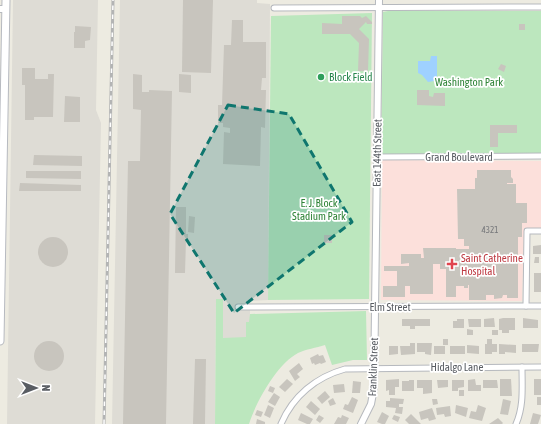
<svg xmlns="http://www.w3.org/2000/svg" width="541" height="424" font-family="'Asap Condensed',sans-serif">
	<rect width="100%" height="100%" fill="#edebe1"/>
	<!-- industrial -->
	<g fill="#dedcd5">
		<path d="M13,0H98L96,110L101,123L95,424H7Z"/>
		<path d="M120,0H257V3L270,4L268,300L250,301V322H246V338H222L223,299H216L215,424H112Z"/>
	</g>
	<!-- medical -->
	<path fill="#fce0db" d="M382,160L541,161V228H524L522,301L381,300Z"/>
	<!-- green -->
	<g fill="#bce7be">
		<path d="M388,11H541V153L384,155L381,154L383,14V12Z"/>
		<path d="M372,13L369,299L268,300L271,16Z"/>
		<path d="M216,299H223V338L246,337V322H249L250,314L366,311L367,360H353L332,365L325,345C316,348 306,349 298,353C277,364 256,402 249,424H215Z"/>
	</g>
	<!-- water -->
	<path fill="#9fd1ff" d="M431,56H437V76L434,81L428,82L422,75L418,73V61H430Z"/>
	<!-- building -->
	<g fill="#c8c5be">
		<path d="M183,0H213L211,73L182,72Z"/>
		<path d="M342,16H360L362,18L366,16L372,22V24H367L366,22L359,29L369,39L368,71H358L359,43L350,34H322V23L342,24Z"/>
		<path d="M232,20H243V42H266V78H262L261,90H266L265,128L261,127L260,166L223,164L224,132L230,133V128L223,127V123H218V105H222L224,45H231Z"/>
		<rect x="519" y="24" width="6" height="6"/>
		<path d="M75,26L91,27L90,40L85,41V48H74V32H75Z"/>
		<path d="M501,64L506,66L504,72L498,69Z"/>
		<path d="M22,68H35V79H48V74H54L53,117H34V120H25V85H22Z"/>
		<path d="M133,74L142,75V92H149V90L172,91L166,424H123L128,161H140L141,110L133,109Z"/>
		<path d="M179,74L191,75V93L179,92Z"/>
		<path d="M417,90H429V96L433,97L434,93H445V106L417,105Z"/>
		<path d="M65,96L80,97V122H64Z"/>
		<path d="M490,125H517V133H498V147H490Z"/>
		<path d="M34,155L82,156V166L33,165Z"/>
		<path d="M477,170H511V177L513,179V183H507V184H516V203H527V223H522V237H518V298H507V295H503L502,298L494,299V295H486V300H469V285H468V288H464V286H456V297H446V269H440V264H433V294H410V286H405V297H383V286H397V271H384V266H409V263L401,264V254H421V258H424L423,248H456V249H469V246H464V239H458L457,189H475V178H477Z"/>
		<path d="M26,171H81V179L26,178Z"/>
		<path d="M20,183L81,185V191H19Z"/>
		<path d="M176,207H186V234H188V240H186L185,273H175Z"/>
		<path d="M189,216L195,217L194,233L188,232Z"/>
		<rect x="324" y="235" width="8" height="8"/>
		<circle cx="53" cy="252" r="15"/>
		<path d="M541,245V254H533V246Z"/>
		<path d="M535,257H539V263H534Z"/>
		<rect x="534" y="273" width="7" height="19"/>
		<path d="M494,318L495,327H484V319Z"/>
		<path d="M503,318H515V330H509V333H502V330H499V319Z"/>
		<path d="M523,318L538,320V328H523Z"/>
		<path d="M402,319H430V326H415V329H410V326H402Z"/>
		<path d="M457,319H464V328H453V321H457Z"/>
		<path d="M468,319H481V327H469Z"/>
		<path d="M467,329L473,330V335H467Z"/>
		<rect x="492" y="330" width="6" height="5"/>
		<rect x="443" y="339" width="5" height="6"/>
		<path d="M487,339H492V344H497V352H492V354H485V344H487Z"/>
		<circle cx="49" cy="356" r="15"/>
		<path d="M410,343H415V354L401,355L400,346H410Z"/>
		<path d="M417,343H432L431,355L425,354V352H417Z"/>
		<path d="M499,344L516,345V353L505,352V354H499Z"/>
		<path d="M522,344H539L538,352H522Z"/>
		<path d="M467,345L479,346V354L467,353Z"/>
		<path d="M389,346H398V354L389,355Z"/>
		<rect x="434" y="346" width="11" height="8"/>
		<rect x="450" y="346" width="15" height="8"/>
		<path d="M318,354L319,356L323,355L326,362L321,364L320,363L315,365L314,363L312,364L310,358Z"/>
		<path d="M195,359H206L205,424H193Z"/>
		<path d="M299,363L303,369L297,374L300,377L295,381L289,371Z"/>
		<path d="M287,379L293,384L285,392L279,387Z"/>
		<path d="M399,379V387H395V395H389V390L386,391V380Z"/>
		<path d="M475,379L476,385H481V391H468V380Z"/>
		<path d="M500,379H511L512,396H500Z"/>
		<rect x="534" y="379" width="7" height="16"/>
		<path d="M409,380H414V391H402V381H409Z"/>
		<path d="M417,380H432V393L423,394V388H417Z"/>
		<path d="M437,380H448V387L438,388Z"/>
		<path d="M452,380H464V387L458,388V391H452Z"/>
		<path d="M483,380H497L498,388H483Z"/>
		<path d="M353,381L361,382L360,393H352Z"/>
		<path d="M344,384L345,392L334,393L333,385Z"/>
		<path d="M270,386L275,388L273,393L268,391Z"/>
		<rect x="459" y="390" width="5" height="6"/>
		<path d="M325,391L330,397L322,404L317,398Z"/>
		<path d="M274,393L280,397L275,406L268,402Z"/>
		<path d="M352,397L358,400L353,413L343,409L345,404L348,405Z"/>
		<rect x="537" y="397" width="4" height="8"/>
		<path d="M333,398L336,404L330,406L328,401Z"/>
		<path d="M390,398L404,399L403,404H399V407H403L402,414L395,413L396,408L386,407V401H390Z"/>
		<path d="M432,399H437L438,404L433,405Z"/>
		<path d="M503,399L511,401L508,415L500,414Z"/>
		<path d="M311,401L320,409L315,415L306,407Z"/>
		<path d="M268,405L274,408L270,418L264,415Z"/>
		<path d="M456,405L468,408L466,417L455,413Z"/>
		<path d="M478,405L486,408L482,421L469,418L471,411L476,412Z"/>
		<path d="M450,406L451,416L445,417L444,414L437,415L436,408Z"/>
		<path d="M432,408L436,419L429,421L428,418L421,420L419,412Z"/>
		<path d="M257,410L263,412L261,417L255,415Z"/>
		<path d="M382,412L389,416L385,424H382L377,422Z"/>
		<path d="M301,413L313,419L310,424H307L298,420Z"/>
		<path d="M533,413L541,415L538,424H530Z"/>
		<path d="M411,414L421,424H409L405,420Z"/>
		<path d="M319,415L324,418L320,423L316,420Z"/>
		<path d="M342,415L349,418L346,424H334L338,417L341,418Z"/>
		<path d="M394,415L400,417L398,422L392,419Z"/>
		<path d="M498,418L503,423L502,424H489Z"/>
		<path d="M257,419L265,422V424H256Z"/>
	</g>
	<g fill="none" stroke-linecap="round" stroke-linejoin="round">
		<!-- minor casing -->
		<g stroke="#b6b9be" stroke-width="7">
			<g id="minor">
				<path d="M274,8L541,7"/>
				<path d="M377,157L541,156"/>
				<path d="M526,306L527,231H541"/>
				<path d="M238,307L541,306"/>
				<path d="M281,424C293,396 316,377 345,369L541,367"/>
				<path d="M516,424C524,406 522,387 522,367"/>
			</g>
		</g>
		<!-- tertiary casing -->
		<g stroke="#b6b9be" stroke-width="8">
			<g id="tertiary">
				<path d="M0,9H6"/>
				<path d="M361,424L371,404L374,388L379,0"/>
			</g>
		</g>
		<!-- secondary casing -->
		<g stroke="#b7bac0" stroke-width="9">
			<path id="secondary" d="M0,341L6,0"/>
		</g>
		<!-- minor -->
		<use href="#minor" stroke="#fff" stroke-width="5"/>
		<!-- tertiary -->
		<use href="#tertiary" stroke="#fff" stroke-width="6"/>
		<!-- secondary -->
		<use href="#secondary" stroke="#fff" stroke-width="7"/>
		<!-- rail casing -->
		<g stroke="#b3b4b4" stroke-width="3">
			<path id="rail" d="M104,424L113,0"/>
		</g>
		<!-- rail -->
		<use href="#rail" stroke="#fff" stroke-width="1.5" stroke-dasharray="4.5" stroke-linecap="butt"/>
	</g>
	<!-- marked area -->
	<path fill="#0f766e" fill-opacity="0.2" stroke="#0f766e" stroke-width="3" stroke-dasharray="8 5" stroke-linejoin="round" d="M228,105L289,114L352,222L234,313L170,214Z"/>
	<!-- markers -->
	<circle fill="#2e9e5b" stroke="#fff" stroke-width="1.5" cx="321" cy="77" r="4"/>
	<path fill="#e0444e" stroke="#fff" stroke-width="1.5" d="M450 258h4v4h4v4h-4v4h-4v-4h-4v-4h4z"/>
	<g text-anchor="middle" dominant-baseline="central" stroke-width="3.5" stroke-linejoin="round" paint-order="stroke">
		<!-- number labels -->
		<g font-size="9" fill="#75777a">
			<text x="490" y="230">4321</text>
		</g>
		<!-- leisure labels -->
		<g font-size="11" fill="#27864d" stroke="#fff" text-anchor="start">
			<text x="329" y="77">Block Field</text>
		</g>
		<!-- park labels -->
		<g font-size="11" fill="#308438" stroke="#fff">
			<text x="469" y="82">Washington Park</text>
			<text x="319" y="203">E. J. Block<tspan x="319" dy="13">Stadium Park</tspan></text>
		</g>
		<!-- street labels -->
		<g font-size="11" fill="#595d63" stroke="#fff">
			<text transform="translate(377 153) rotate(-89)">East 144th Street</text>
			<text x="459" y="157">Grand Boulevard</text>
			<text x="390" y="307">Elm Street</text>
			<text transform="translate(373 367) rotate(-88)">Franklin Street</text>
			<text x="457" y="367">Hidalgo Lane</text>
		</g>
		<!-- health labels -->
		<g font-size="11" fill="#be3a42" stroke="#fff" text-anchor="start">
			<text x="461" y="258">Saint Catherine<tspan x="461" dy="13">Hospital</tspan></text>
		</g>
	</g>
	<!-- north arrow -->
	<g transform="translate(36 388) rotate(90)" stroke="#ffffff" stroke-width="3" paint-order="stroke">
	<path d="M0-3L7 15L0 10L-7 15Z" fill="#595d63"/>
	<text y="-6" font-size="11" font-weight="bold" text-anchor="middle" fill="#595d63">N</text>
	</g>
</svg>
